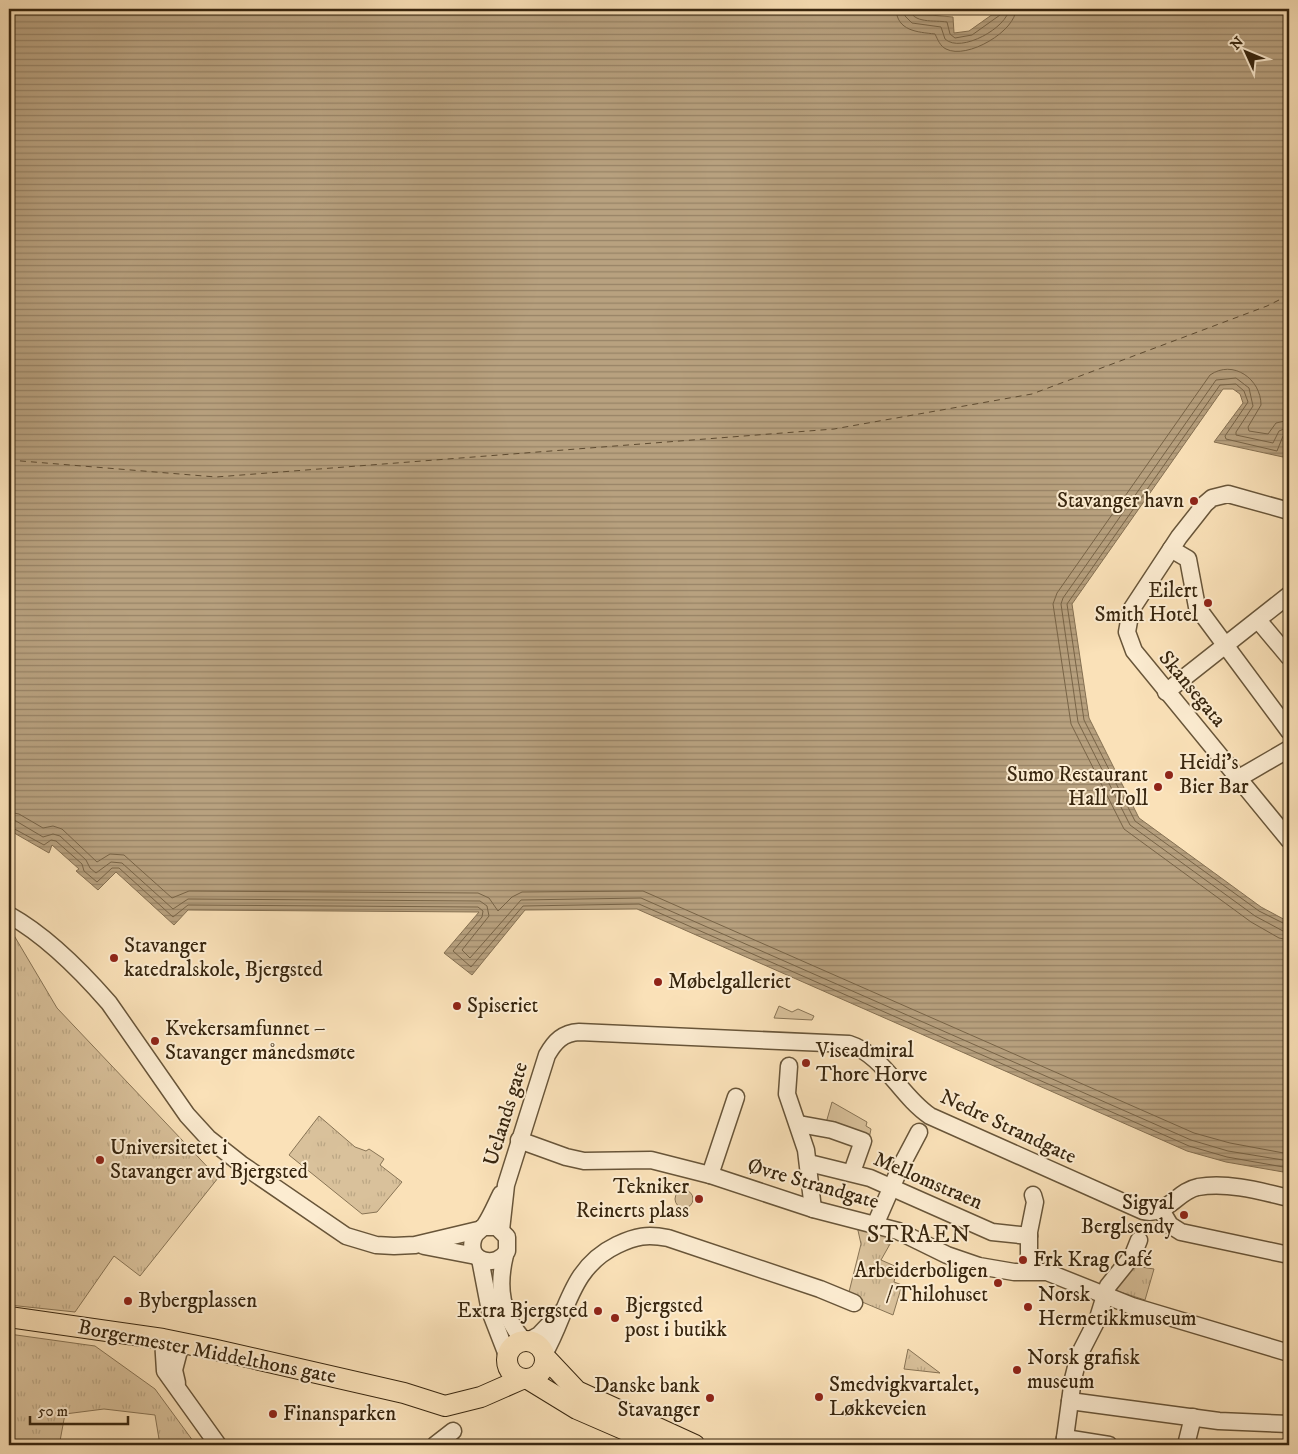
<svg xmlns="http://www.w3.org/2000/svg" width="1298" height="1454" font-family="'IM FELL DW Pica',serif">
	<defs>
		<pattern id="park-tufts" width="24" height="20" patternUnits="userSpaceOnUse" patternTransform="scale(1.25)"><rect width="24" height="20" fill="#d9c19b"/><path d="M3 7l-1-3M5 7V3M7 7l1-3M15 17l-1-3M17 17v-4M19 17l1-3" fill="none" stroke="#bba684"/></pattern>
		<pattern id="water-rules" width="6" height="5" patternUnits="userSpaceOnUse" patternTransform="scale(1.25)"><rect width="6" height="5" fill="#b8a17f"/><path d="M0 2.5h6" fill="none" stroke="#978366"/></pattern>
	</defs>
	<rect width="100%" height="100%" fill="#fae1b8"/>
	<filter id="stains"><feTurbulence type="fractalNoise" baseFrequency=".004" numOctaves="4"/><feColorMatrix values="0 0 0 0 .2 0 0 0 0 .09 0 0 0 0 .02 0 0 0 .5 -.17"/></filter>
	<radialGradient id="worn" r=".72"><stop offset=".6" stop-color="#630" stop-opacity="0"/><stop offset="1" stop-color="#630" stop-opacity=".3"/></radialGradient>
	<!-- grass -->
	<g fill="#d9c19b" stroke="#887455">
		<path d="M779,1006L792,1012L798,1009L814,1016L812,1020L774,1018Z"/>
		<path d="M832,1102L867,1122L866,1126L871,1129L869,1139L826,1123Z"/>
		<circle cx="684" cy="1199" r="9"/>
		<path d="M458,1439L486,1443L485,1445H451Z"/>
	</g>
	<!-- park -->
	<g fill="url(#park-tufts)" stroke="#887455">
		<path d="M9,927L57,1008L218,1178L140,1276L114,1256L75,1312L9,1305Z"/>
		<path d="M319,1116L355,1147L366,1151L369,1149L384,1159L380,1165L402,1182L377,1212L362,1214L289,1155Z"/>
		<path d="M857,1226L894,1237L881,1260L897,1267L894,1282L902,1285L893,1315L848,1296L861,1244Z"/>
		<path d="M1135,1266L1154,1269L1145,1300L1117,1291L1116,1285Z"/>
		<path d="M9,1334L95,1346L155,1389L196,1445H160L155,1415L104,1409L65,1414L60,1441L48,1443V1445H10Z"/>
		<path d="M908,1349L940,1373L904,1369Z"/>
	</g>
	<!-- water -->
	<path fill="url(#water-rules)" stroke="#857052" d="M9,9H914L918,14L953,17L954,33L969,31L1000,9H1289V429L1283,457L1214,442L1243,403L1240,394L1233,389H1223L1072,604L1089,718L1139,818L1261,907L1289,922V1173L1226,1162L1187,1151L637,909L525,910L472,975L444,953L479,912L188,910L174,925L116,872L98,890L76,871L79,869L52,845L49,853L9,830Z"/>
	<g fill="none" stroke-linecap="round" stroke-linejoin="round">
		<!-- shore -->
		<g stroke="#786447" stroke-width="1">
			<path d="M896,9C897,31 917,32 935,34C938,40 940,46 946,49C967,60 1016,31 1016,9"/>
			<path d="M904,9L905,16L912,23L941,27L945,39C961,54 1008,27 1009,9"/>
			<path d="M910,9C912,24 935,20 947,22L950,34L955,38L972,35L1000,15L1003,9"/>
			<path d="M1289,420L1276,423L1268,434L1249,431L1248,427L1261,405C1261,379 1233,359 1210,375L1057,593L1053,604L1071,724L1124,829L1251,922L1279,938L1289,940"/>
			<path d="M1289,427L1279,431L1273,443L1236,435V432L1253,406L1249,388L1236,378L1216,380L1063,598L1061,604L1078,722L1130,825L1255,916L1283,931L1289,932"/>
			<path d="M1289,434L1283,436L1277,451L1226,439L1225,436L1248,402L1244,391L1236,384L1220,385L1067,604L1084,720L1135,821L1259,911L1289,926"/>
			<path d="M9,812L19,814L43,828L53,826L62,829L97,862L110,854L124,855L172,898L189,891L478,893L489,898L498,911L512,897L522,892L643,891L1194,1133L1230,1143L1289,1154"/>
			<path d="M9,820L16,821L43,837L53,834L60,836L86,860L90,868L96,873L111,862L122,863L173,909L188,899L480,901L487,906L489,916L462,950L470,958L521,900L641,898L1191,1140L1228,1151L1289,1161"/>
			<path d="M9,826L44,845L51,840L56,841L82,864L84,871L97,882L112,868H119L173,917L188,905L478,907L483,911L482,917L453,951L471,967L523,906L639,904L1189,1146L1227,1157L1289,1168"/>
		</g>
		<!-- ferry -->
		<path stroke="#5e4b31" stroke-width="1" stroke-dasharray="6 5" stroke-linecap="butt" d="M9,460L216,477L834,429L1032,394L1267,306L1289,295"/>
		<!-- minor casing -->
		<g stroke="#685539" stroke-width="19">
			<g id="minor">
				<path d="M1289,511L1228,494L1212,498L1205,504L1179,537L1131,610L1127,632L1134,651L1289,840"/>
				<path d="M1171,549L1188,559L1197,607L1289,731"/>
				<path d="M1258,620L1289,657"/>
				<path d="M1166,692L1289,595"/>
				<path d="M1239,778L1289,749"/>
				<path d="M9,915C45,935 82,972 109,1003L187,1115L208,1138L241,1164L346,1236L376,1245L394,1246L415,1245L478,1230"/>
				<path d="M789,1066L787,1094L806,1150L813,1209"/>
				<path d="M799,1124L832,1130L863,1141L852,1172"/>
				<path d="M519,1140L566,1157L584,1161L651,1160L710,1175L813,1209L898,1231L947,1255L979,1266L1014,1272H1047L1132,1306L1289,1353"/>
				<path d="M809,1163L870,1178L992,1232L1029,1236"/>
				<path d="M710,1175L736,1097"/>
				<path d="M1161,1210L1170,1225L1181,1232L1289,1255"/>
				<path d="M875,1225L900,1168L919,1132"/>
				<path d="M483,1227H497L507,1237V1251C497,1269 467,1262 473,1240C474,1232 481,1231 485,1225C491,1216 496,1204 501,1194"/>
				<path d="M501,1230L506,1185L547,1055C555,1041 563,1033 579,1032L849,1044C884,1055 900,1096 930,1116L1143,1211C1167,1217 1177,1191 1198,1187C1228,1182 1260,1191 1289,1198"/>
				<path d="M424,1246L476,1256"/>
				<path d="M505,1255C497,1288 501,1314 524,1341"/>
				<path d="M480,1259L490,1311L507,1355"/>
				<path d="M1029,1270V1232L1035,1202L1033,1195"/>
				<path d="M163,1339L165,1371L218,1445"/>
				<path d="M528,1341L539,1335L560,1313"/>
				<path d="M544,1354C568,1313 569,1268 617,1245C636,1236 647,1234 668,1238L820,1289L854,1303"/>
				<path d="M177,1383L174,1370L181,1343"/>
				<path d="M1070,1401L1219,1421L1289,1424"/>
				<path d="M1065,1438L1109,1445"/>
				<path d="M435,1445L453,1431"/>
				<path d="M1064,1445L1073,1379L1079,1355L1098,1318L1108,1286L1133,1255L1139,1240"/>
				<path d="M1186,1445L1193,1417"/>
			</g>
		</g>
		<!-- major casing -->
		<g stroke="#38260f" stroke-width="22">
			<g id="major">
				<path d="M9,1317L163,1339L212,1349L404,1393L445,1406L481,1397L522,1379"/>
				<circle cx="526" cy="1360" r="19"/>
				<path d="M545,1357L577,1391L695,1445"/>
				<path d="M528,1379L577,1409L660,1445"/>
			</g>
		</g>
		<!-- minor -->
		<use href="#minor" stroke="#fcecd1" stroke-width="16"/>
		<!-- major -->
		<use href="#major" stroke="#fae1b8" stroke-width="20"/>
	</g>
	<!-- markers -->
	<g fill="#8f2418" stroke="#fcecd1" stroke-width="2">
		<circle cx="1194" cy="501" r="5"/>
		<circle cx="1208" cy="603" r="5"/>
		<circle cx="1169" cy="775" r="5"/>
		<circle cx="1158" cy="787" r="5"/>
		<circle cx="114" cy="958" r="5"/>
		<circle cx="658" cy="982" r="5"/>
		<circle cx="457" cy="1006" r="5"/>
		<circle cx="155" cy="1041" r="5"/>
		<circle cx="806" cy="1063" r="5"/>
		<circle cx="100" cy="1160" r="5"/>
		<circle cx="699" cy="1199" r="5"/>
		<circle cx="1184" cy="1215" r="5"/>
		<circle cx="1023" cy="1260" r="5"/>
		<circle cx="998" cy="1283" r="5"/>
		<circle cx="128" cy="1301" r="5"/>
		<circle cx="1028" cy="1307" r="5"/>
		<circle cx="598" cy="1311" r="5"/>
		<circle cx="615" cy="1318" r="5"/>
		<circle cx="1017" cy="1370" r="5"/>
		<circle cx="819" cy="1397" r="5"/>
		<circle cx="710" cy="1398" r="5"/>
		<circle cx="273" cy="1414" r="5"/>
	</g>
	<g text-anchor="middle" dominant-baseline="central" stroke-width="4" stroke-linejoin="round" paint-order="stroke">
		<!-- poi labels -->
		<g font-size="21" fill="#38260f" stroke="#fcecd1" text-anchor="start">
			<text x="1184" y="501" text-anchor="end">Stavanger havn</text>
			<text x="1198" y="591" text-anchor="end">Eilert<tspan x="1198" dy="24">Smith Hotel</tspan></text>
			<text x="1179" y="763">Heidi’s<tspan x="1179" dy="24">Bier Bar</tspan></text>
			<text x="1148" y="775" text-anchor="end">Sumo Restaurant<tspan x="1148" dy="24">Hall Toll</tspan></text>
			<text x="124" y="946">Stavanger<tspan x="124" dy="24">katedralskole, Bjergsted</tspan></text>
			<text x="668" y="982">Møbelgalleriet</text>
			<text x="467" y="1006">Spiseriet</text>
			<text x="165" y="1029">Kvekersamfunnet –<tspan x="165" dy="24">Stavanger månedsmøte</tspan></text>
			<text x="816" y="1051">Viseadmiral<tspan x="816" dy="24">Thore Horve</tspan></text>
			<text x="110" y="1148">Universitetet i<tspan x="110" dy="24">Stavanger avd Bjergsted</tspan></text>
			<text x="689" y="1187" text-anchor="end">Tekniker<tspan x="689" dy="24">Reinerts plass</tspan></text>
			<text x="1174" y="1203" text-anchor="end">Sigyal<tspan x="1174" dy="24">Berglsendy</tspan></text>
			<text x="1033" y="1260">Frk Krag Café</text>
			<text x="988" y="1271" text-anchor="end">Arbeiderboligen<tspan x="988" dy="24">/ Thilohuset</tspan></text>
			<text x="1038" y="1295">Norsk<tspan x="1038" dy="24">Hermetikkmuseum</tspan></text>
			<text x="138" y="1301">Bybergplassen</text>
			<text x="625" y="1306">Bjergsted<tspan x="625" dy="24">post i butikk</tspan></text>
			<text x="588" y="1311" text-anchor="end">Extra Bjergsted</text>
			<text x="1027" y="1358">Norsk grafisk<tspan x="1027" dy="24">museum</tspan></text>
			<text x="829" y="1385">Smedvigkvartalet,<tspan x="829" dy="24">Løkkeveien</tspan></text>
			<text x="700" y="1386" text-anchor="end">Danske bank<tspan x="700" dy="24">Stavanger</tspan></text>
			<text x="283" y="1414">Finansparken</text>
		</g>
		<!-- street labels -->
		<g font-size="21" fill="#38260f" stroke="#fcecd1">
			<text transform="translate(1192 689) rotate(50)">Skansegata</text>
			<text transform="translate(506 1114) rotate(-73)">Uelands gate</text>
			<text transform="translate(1008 1127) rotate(25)">Nedre Strandgate</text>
			<text transform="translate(928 1181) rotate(23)">Mellomstraen</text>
			<text transform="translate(813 1184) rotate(16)">Øvre Strandgate</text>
			<text transform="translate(207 1352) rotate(11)">Borgermester Middelthons gate</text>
		</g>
		<!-- quarter labels -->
		<g font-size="24" letter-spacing="1" fill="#38260f" stroke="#fcecd1">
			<text x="919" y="1235">STRAEN</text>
		</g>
	</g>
	<!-- margin -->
	<rect width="1298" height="1454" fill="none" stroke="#fae1b8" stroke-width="30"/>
	<rect x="10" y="10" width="1278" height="1434" fill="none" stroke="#38260f" stroke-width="2.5"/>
	<rect x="15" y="15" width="1268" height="1424" fill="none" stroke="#38260f"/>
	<!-- north arrow -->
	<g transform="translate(1246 52) rotate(314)" stroke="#fcecd1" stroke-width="4" paint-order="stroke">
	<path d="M0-4L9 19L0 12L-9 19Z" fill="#38260f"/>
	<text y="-8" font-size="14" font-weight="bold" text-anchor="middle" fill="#38260f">N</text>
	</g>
	<!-- scale -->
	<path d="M30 1416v8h98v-8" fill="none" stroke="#38260f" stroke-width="2.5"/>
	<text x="38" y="1416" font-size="15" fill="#38260f" stroke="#fcecd1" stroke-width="4" paint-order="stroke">50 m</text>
	<rect width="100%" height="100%" filter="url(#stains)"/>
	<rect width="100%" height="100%" fill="url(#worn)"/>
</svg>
